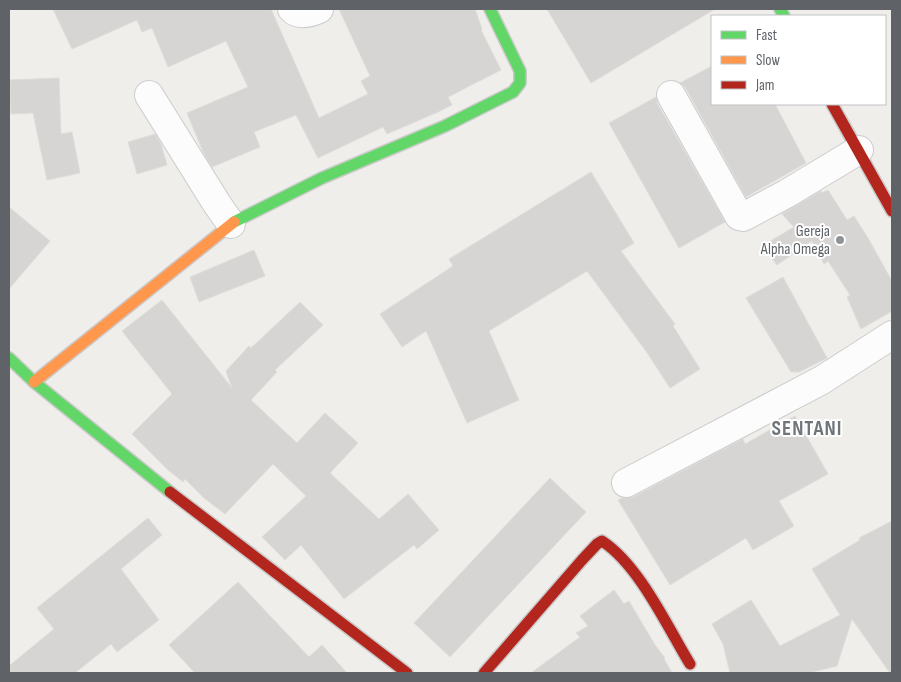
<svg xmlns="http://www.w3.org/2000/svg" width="901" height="682" font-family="'Sofia Sans Condensed',sans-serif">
	<rect width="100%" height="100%" fill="#efeeea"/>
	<!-- building -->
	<g fill="#d6d5d3" stroke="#deddd9">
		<path d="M53,9H271L319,118L368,94L361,81L370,76L339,9H475L482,29L481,30L501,70L448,97L452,105L438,112L387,134L383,127L318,158L296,115L254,132L260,147L212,167L204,154L187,113L248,87L226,41L168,67L152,28L142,32L137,20L72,49Z"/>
		<path d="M547,9H715L591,83Z"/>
		<path d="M712,66V104H775L806,163L746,197L685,87L680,83Z"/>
		<path d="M59,78L61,134L72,132L80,173L47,180L33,113L11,114L10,80Z"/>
		<path d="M656,97L657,103L725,222L679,248L609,123Z"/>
		<path d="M155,134L161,144L167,165L137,174L128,142Z"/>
		<path d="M591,172L634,243L621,251L675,324L673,326L700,369L670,388L648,354L587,271L489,331L519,400L467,423L426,331L402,347L380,314L453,266L449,259Z"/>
		<path d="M828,190L847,220L854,216L868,238L892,281V311L861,329L847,297L850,295L828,261L824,264L812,241L777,265L762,246L794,227L782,214L821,191L822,193Z"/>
		<path d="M9,207L50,241L9,289Z"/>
		<path d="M254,250L265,276L199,302L190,277Z"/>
		<path d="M783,277L827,358L799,372H791L746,298Z"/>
		<path d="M162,300L232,388L226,371L249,346L251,348L300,302L323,325L275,370L277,372L251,400L297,443L325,413L358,443L330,473L379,519L408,494L439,530L417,549L414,545L344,599L301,545L285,560L262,537L306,496L273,464L225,514L204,498L185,479L183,482L168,470L132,434L172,394L122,331Z"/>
		<path d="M795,416L828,474L779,501L794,526L753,550L746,538L670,585L618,500L622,498L633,497L743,439L745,444Z"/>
		<path d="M550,478L586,512L450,657L414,623Z"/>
		<path d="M148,518L162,535L121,569L159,620L117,652L111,644L75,673H9V666L54,629L37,608Z"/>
		<path d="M892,521V673H890L852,619L837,666L808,673H730L723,644L712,624L751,600L780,646L840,615L812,569L860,540L859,538Z"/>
		<path d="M238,582L309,657L322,645L347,673H195L169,645Z"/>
		<path d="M614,590L624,604L629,601L655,645L665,658L664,659L672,673H531L580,637L576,633L588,626L580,616Z"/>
	</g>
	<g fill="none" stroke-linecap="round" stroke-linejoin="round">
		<!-- street casing -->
		<g stroke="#cbcccc" stroke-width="30">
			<g id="street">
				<path d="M292,9C299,16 310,13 319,9"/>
				<path d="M149,95L217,204L231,224"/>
				<path d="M671,95L739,216L743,217L786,194L859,150"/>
				<path d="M626,483L822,380L892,335"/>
			</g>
		</g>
		<!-- fast casing -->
		<g stroke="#cacacb" stroke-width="14">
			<g id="fast">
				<path d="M780,9L784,16"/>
				<path d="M234,222L322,178L445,126L513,92L520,83V71L490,9"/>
				<path d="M9,358L34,382L170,492"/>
			</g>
		</g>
		<!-- slow casing -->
		<g stroke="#cacacb" stroke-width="14">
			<path id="slow" d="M34,382L234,222"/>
		</g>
		<!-- jam casing -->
		<g stroke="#cacacb" stroke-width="14">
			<g id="jam">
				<path d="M832,104L892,211"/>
				<path d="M170,492L407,673"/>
				<path d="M484,673L582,560L597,544L602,541C639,565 667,626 690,664"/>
			</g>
		</g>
		<!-- street -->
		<use href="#street" stroke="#fdfcfc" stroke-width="28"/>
		<!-- fast -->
		<use href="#fast" stroke="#63d668" stroke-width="11"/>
		<!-- slow -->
		<use href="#slow" stroke="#ff974d" stroke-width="11"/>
		<!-- jam -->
		<use href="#jam" stroke="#b3261e" stroke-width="11"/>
	</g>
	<!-- markers -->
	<circle fill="#919496" stroke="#fff" stroke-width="2" cx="840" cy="240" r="5"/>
	<g text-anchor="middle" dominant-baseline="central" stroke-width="4" stroke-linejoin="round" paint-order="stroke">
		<!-- poi labels -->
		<g font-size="16" fill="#5f6368" stroke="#fff" text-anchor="end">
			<text x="830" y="231">Gereja<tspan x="830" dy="18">Alpha Omega</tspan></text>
		</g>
		<!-- district labels -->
		<g font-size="21" font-weight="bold" letter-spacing="1" fill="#70757a" stroke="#fff">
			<text x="807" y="428">SENTANI</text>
		</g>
	</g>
	<!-- border -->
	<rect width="901" height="682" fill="none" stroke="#5f6368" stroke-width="20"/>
	<!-- legend -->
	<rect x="711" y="15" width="175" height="90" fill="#ffffff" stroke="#bfc1c3"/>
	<rect x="721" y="31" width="25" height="8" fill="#63d668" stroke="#bfc1c3"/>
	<text x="756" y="40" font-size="15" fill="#5f6368">Fast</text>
	<rect x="721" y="56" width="25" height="8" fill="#ff974d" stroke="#bfc1c3"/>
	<text x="756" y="65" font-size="15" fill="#5f6368">Slow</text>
	<rect x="721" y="81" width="25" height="8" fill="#b3261e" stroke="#bfc1c3"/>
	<text x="756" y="90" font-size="15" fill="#5f6368">Jam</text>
</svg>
